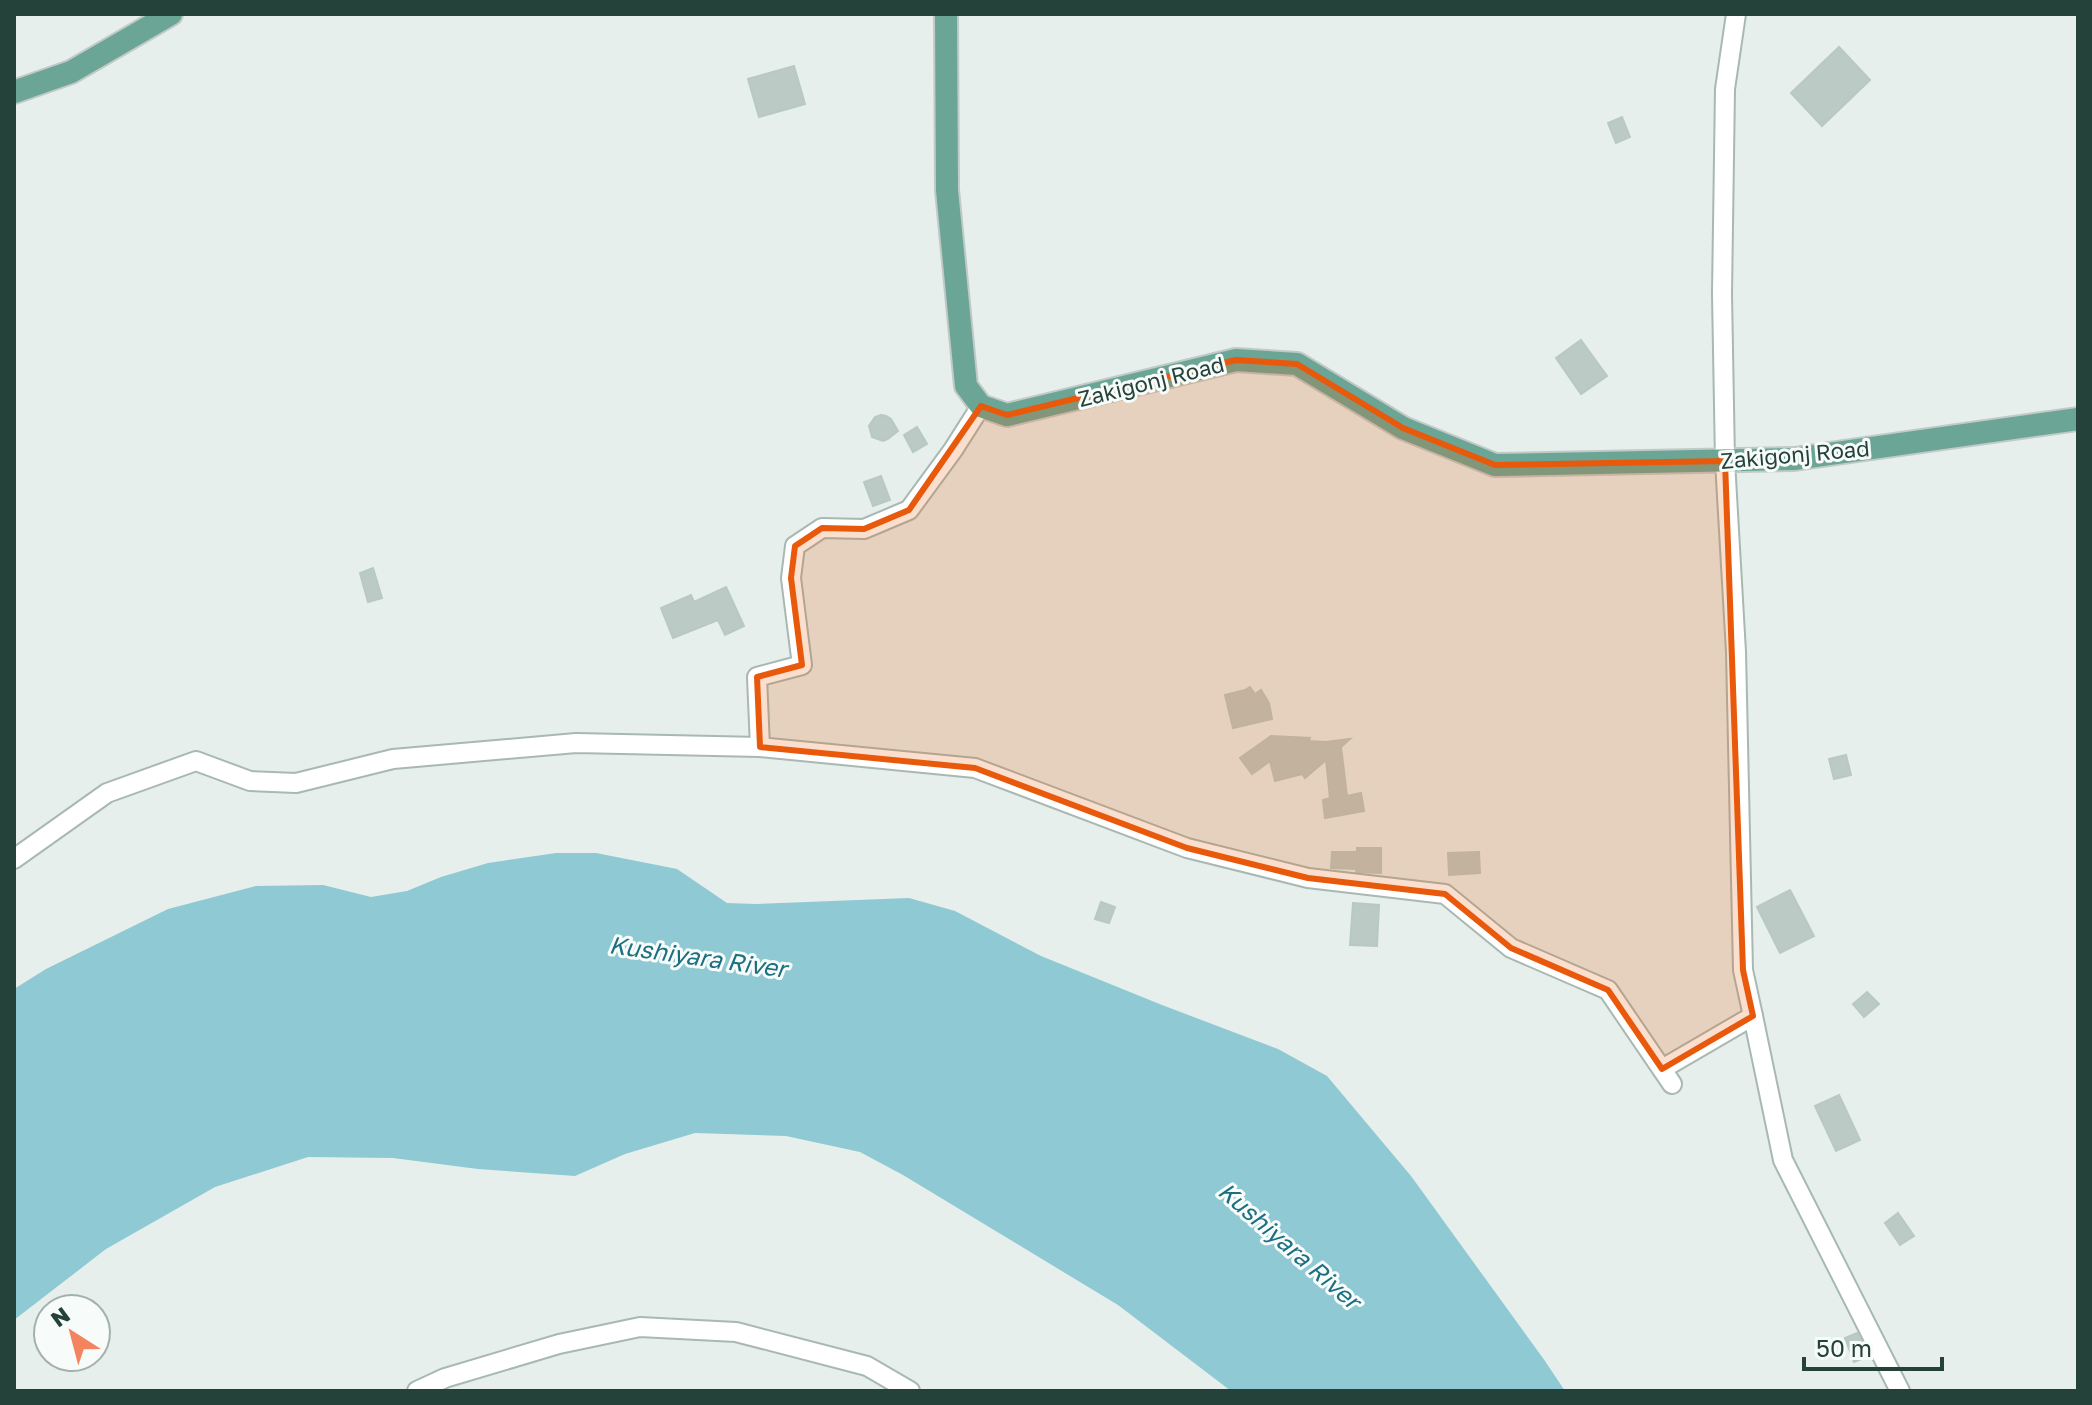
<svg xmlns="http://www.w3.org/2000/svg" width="2092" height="1405" font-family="'Golos Text',sans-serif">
	<rect width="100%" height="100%" fill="#e6efeb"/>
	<!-- water -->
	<path fill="#8ec9d4" d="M556,853H596L677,869L727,903L755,904L909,898L955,911L1041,956L1162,1005L1278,1049L1327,1076L1411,1176L1545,1361L1565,1391H1231L1118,1305L903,1175L860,1152L786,1136L695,1133L625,1154L575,1176L478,1169L393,1158L308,1157L215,1187L106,1249L14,1320V989L46,969L168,909L256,886L323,885L371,897L407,891L441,877L488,863Z"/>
	<!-- building -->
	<g fill="#bbcac4" stroke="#b8c9c2" stroke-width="2">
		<path d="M1839,47L1870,80L1822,126L1791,93Z"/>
		<path d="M794,66L805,104L759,117L748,79Z"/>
		<path d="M1622,117L1630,137L1616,143L1608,123Z"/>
		<path d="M1581,340L1607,376L1581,394L1556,358Z"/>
		<path d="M881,415L886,416L891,419L898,431L888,439L883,441L872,437L869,426L875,417Z"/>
		<path d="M917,427L927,444L913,452L904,435Z"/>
		<path d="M881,476L890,500L873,506L864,482Z"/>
		<path d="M373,568L382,598L368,602L360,573Z"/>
		<path d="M726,587L744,626L725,635L718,620L673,638L661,608L691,595L694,602Z"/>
		<path d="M1250,687L1255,694L1261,690L1269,703L1272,719L1233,728L1225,695L1245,690Z"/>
		<path d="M1271,736L1310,738L1309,741L1326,742L1350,739L1341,747L1347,796L1361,793L1364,811L1325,818L1323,800L1330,798L1326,760L1305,778L1302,774L1275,781L1270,761L1252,774L1240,758Z"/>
		<path d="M1846,755L1851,775L1834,779L1829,759Z"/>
		<path d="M1357,848H1381V873L1356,872L1357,869L1331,868L1332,852H1357Z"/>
		<path d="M1479,852L1480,873L1449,875L1448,853Z"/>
		<path d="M1790,890L1814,936L1780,953L1757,907Z"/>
		<path d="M1101,902L1115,907L1109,923L1095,919Z"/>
		<path d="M1353,903L1379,905L1377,946L1350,945Z"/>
		<path d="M1867,992L1879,1004L1864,1017L1853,1004Z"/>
		<path d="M1839,1095L1860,1140L1836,1151L1815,1106Z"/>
		<path d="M1898,1213L1914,1236L1900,1245L1885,1223Z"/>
		<path d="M1857,1333L1869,1356L1854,1362L1845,1338Z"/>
	</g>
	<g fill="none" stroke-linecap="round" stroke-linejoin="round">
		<!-- minor casing -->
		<g stroke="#a8b8b2" stroke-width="22">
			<g id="minor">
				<path d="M760,747L975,768L1187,848L1308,878L1445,894L1511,948L1608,990L1672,1084"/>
				<path d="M14,859L107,793L196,761L250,781L296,783L393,759L576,743L760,747L757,677L802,665L791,578L795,546L822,528L864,529L909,510L953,450L981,406"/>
				<path d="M1753,1016L1783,1160L1900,1391"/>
				<path d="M1662,1069L1753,1016L1743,970L1736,652L1725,461L1722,294L1725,89L1736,14"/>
				<path d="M417,1391L445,1378L559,1344L640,1327L736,1332L867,1366L910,1391"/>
			</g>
		</g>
		<!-- major casing -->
		<g stroke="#c2cac8" stroke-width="26">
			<g id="major">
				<path d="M946,14L947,190L966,386L981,406L1007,415L1236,360L1297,364L1403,428L1495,465L1794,459L2078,419"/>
				<path d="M14,92L71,72L171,14"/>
			</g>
		</g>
		<!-- minor -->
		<use href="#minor" stroke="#fff" stroke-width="18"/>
		<!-- major -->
		<use href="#major" stroke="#6aa596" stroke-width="22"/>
	</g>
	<!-- marked area -->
	<path fill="#e8590c" fill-opacity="0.2" stroke="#e8590c" stroke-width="6" stroke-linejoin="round" d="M1236,360L1297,364L1403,428L1495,465L1725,461L1743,970L1753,1016L1662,1069L1608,990L1511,948L1445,894L1308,878L1187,848L975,768L760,747L757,677L802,665L791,578L795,546L822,528L864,529L909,510L981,406L1007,415Z"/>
	<g text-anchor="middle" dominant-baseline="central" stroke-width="6" stroke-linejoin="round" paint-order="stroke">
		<!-- street labels -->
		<g font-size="22" fill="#24423a" stroke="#f7fbf9">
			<text transform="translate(1151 381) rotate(-14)">Zakigonj Road</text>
			<text transform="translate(1795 454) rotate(-5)">Zakigonj Road</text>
		</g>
		<!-- water labels -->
		<g font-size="24" font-style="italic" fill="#1c6f80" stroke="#f7fbf9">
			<text transform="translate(698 956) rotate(8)">Kushiyara River</text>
			<text transform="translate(1290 1245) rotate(41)">Kushiyara River</text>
		</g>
	</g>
	<!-- border -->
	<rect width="2092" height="1405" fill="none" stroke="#24423a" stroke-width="32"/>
	<!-- north arrow -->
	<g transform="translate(72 1333) rotate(324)"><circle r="38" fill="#f7fbf9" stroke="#a3b1ad" stroke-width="2"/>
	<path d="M0-6L14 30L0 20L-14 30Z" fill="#f4845f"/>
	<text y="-12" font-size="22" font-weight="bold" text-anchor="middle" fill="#24423a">N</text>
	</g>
	<!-- scale -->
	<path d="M1804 1357v12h138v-12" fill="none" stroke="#24423a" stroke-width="4"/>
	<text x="1816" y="1357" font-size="24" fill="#24423a" stroke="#f7fbf9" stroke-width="6" paint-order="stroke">50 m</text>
</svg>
